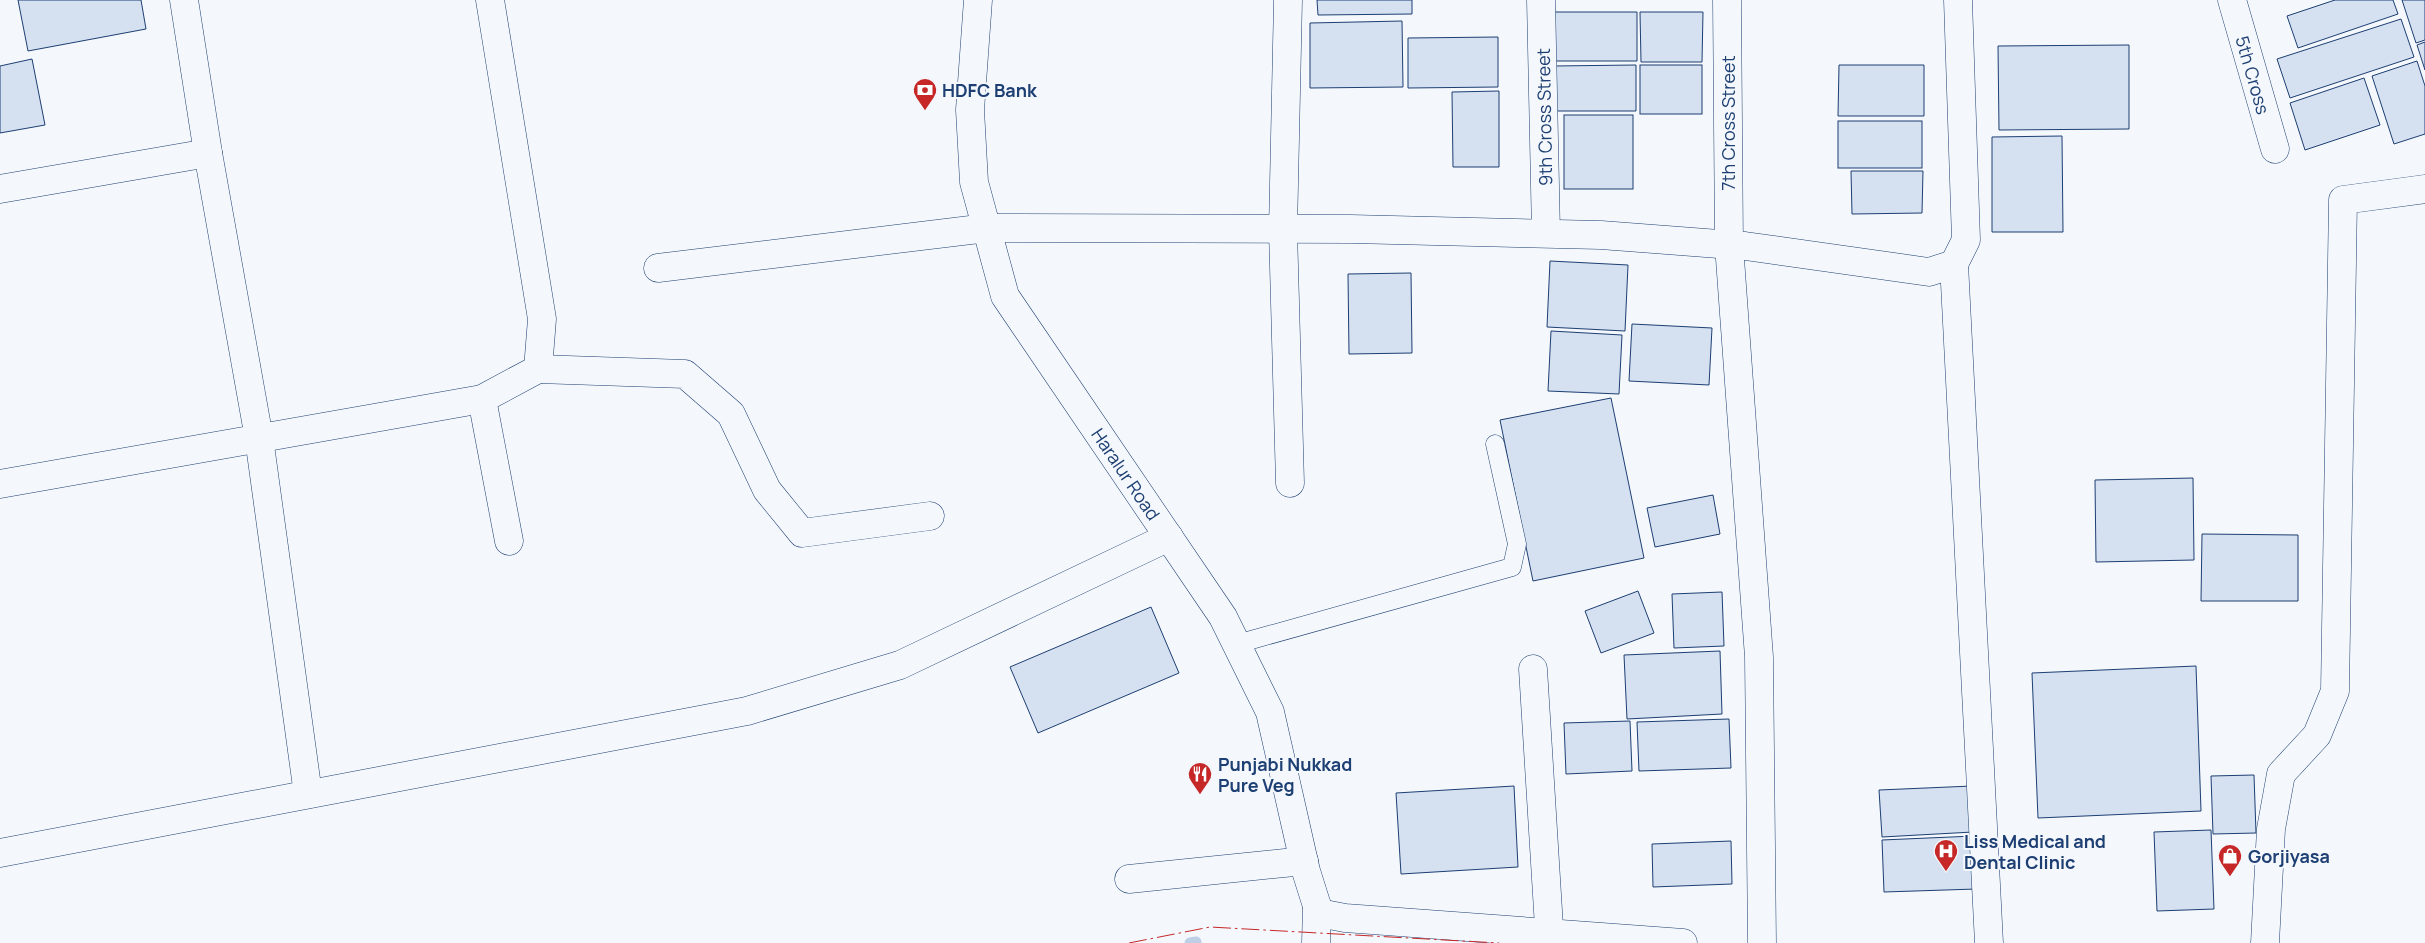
<svg xmlns="http://www.w3.org/2000/svg" width="2425" height="943" font-family="Manrope,sans-serif">
	<rect width="100%" height="100%" fill="#f4f7fb"/>
	<g fill="none" stroke-linecap="round" stroke-linejoin="round">
		<!-- stream -->
		<path stroke="#bed0e5" stroke-width="11" d="M1190,943L1196,942"/>
	</g>
	<!-- building -->
	<g fill="#d5e0f0" stroke="#1d3f73">
		<path d="M18,0H141L146,29L28,51Z"/>
		<path d="M1317,0H1412V14L1318,15Z"/>
		<path d="M2335,0H2393L2398,14L2298,48L2287,16Z"/>
		<path d="M2402,0H2425V40L2416,43Z"/>
		<path d="M1553,12H1637V61H1552Z"/>
		<path d="M1640,12H1703L1702,62H1641Z"/>
		<path d="M2401,19L2414,57L2290,98L2277,59Z"/>
		<path d="M1402,21L1403,87L1310,88V23Z"/>
		<path d="M1498,37V87L1408,88V38Z"/>
		<path d="M2425,42V70L2417,45Z"/>
		<path d="M2129,45V129L1999,130L1998,46Z"/>
		<path d="M32,59L45,125L0,133V66Z"/>
		<path d="M2417,61L2425,86V134L2394,144L2372,76Z"/>
		<path d="M1636,65V111H1553V66Z"/>
		<rect x="1640" y="65" width="62" height="49"/>
		<path d="M1839,65H1924V116H1838Z"/>
		<path d="M2364,78L2380,125L2305,150L2290,103Z"/>
		<path d="M1499,91V167H1453L1452,92Z"/>
		<rect x="1564" y="115" width="69" height="74"/>
		<rect x="1838" y="121" width="84" height="47"/>
		<path d="M2062,136L2063,232H1992V137Z"/>
		<path d="M1851,171H1923L1922,213L1852,214Z"/>
		<path d="M1550,261L1628,265L1625,331L1547,327Z"/>
		<path d="M1411,273L1412,353L1349,354L1348,274Z"/>
		<path d="M1632,324L1712,328L1709,385L1629,381Z"/>
		<path d="M1551,331L1622,335L1619,394L1548,391Z"/>
		<path d="M1611,398L1644,558L1533,581L1500,420Z"/>
		<path d="M2193,478L2194,560L2096,562L2095,480Z"/>
		<path d="M1713,495L1720,534L1655,547L1647,508Z"/>
		<path d="M2202,534L2298,535V601H2201Z"/>
		<path d="M1638,591L1654,633L1601,653L1585,611Z"/>
		<path d="M1722,592L1724,646L1674,648L1672,594Z"/>
		<path d="M1151,607L1179,673L1038,733L1010,667Z"/>
		<path d="M1720,651L1722,714L1627,719L1624,655Z"/>
		<path d="M2196,666L2201,811L2038,818L2032,673Z"/>
		<path d="M1729,719L1731,768L1639,771L1637,722Z"/>
		<path d="M1630,721L1632,771L1566,774L1564,723Z"/>
		<path d="M2254,775L2256,833L2213,834L2211,776Z"/>
		<path d="M1514,786L1518,867L1401,874L1396,793Z"/>
		<path d="M1972,786L1973,832L1882,837L1879,790Z"/>
		<path d="M2211,830L2214,909L2157,911L2154,832Z"/>
		<path d="M1974,836L1976,889L1884,892L1882,840Z"/>
		<path d="M1731,841L1732,884L1653,887L1652,844Z"/>
	</g>
	<g fill="none" stroke-linecap="round" stroke-linejoin="round">
		<!-- service casing -->
		<g stroke="#1d3f73" stroke-width="19">
			<path id="service" d="M1237,644L1512,567L1517,544L1495,444"/>
		</g>
		<!-- minor casing -->
		<g stroke="#1d3f73" stroke-width="29">
			<g id="minor">
				<path d="M184,0L208,153L259,438L308,794"/>
				<path d="M1288,0L1283,230L1290,483"/>
				<path d="M1541,0L1546,233"/>
				<path d="M1727,0L1729,245L1759,657L1762,943"/>
				<path d="M2232,0L2275,149"/>
				<path d="M0,189L208,153"/>
				<path d="M1954,264L1989,943"/>
				<path d="M658,268L987,228L1351,229L1601,235L1745,246L1929,272L1954,264L1966,240L1958,0"/>
				<path d="M538,369L685,374L731,414L767,490L802,533L930,516"/>
				<path d="M482,399L509,541"/>
				<path d="M0,484L482,399L538,369L542,319L490,0"/>
				<path d="M1533,669L1550,943"/>
				<path d="M0,853L747,711L900,665L1169,537"/>
				<path d="M1129,879L1304,861"/>
				<path d="M1317,906L1319,913L1345,918L1683,943"/>
				<path d="M2265,943L2271,829L2281,774L2317,735L2335,691L2343,200L2425,189"/>
			</g>
		</g>
		<!-- tertiary casing -->
		<g stroke="#1d3f73" stroke-width="29">
			<path id="tertiary" d="M978,0L970,110L974,182L1005,296L1223,617L1270,712L1306,871L1317,906L1316,943"/>
		</g>
		<!-- service -->
		<use href="#service" stroke="#f4f7fb" stroke-width="18"/>
		<!-- minor -->
		<use href="#minor" stroke="#f4f7fb" stroke-width="28"/>
		<!-- tertiary -->
		<use href="#tertiary" stroke="#f4f7fb" stroke-width="28"/>
		<!-- power -->
		<path stroke="#c62828" stroke-width="1" stroke-dasharray="18 4 2.5 4" stroke-linecap="butt" d="M1129,943L1210,927L1499,943"/>
	</g>
	<!-- icons -->
	<defs>
		<g id="bank-pin" transform="scale(1.25)"><path d="M0 17L-7.5 6A9.5 9.5 0 1 1 7.5 6Z" fill="#c62828" stroke="#f4f7fb"/><path d="M-6-4H6V4H-6ZM0-2.3a2.3 2.3 0 1 0 0 4.6a2.3 2.3 0 1 0 0-4.6Z" fill="#fff"/></g>
		<g id="restaurant-pin" transform="scale(1.25)"><path d="M0 17L-7.5 6A9.5 9.5 0 1 1 7.5 6Z" fill="#c62828" stroke="#f4f7fb"/><path d="M-5-6h1v4h1v-4h1v4h1v-4h1v5L-1.5 .5V6h-2V.5L-5-1ZM5-6V6H3V1.5H1.5Q1.5-4 5-6Z" fill="#fff"/></g>
		<g id="hospital-pin" transform="scale(1.25)"><path d="M0 17L-7.5 6A9.5 9.5 0 1 1 7.5 6Z" fill="#c62828" stroke="#f4f7fb"/><path d="M-5-5h3v3.5h4V-5h3V5h-3V1.5h-4V5h-3Z" fill="#fff"/></g>
		<g id="shop-pin" transform="scale(1.25)"><path d="M0 17L-7.5 6A9.5 9.5 0 1 1 7.5 6Z" fill="#c62828" stroke="#f4f7fb"/><path d="M-5-2.5h2.3a2.7 3.5 0 0 1 5.4 0H5L5.5 6h-11ZM-1.5-2.5h3a1.5 2.3 0 0 0-3 0Z" fill="#fff"/></g>
	</defs>
	<g fill-rule="evenodd">
		<use href="#bank-pin" x="925" y="90"/>
		<use href="#restaurant-pin" x="1200" y="774"/>
		<use href="#hospital-pin" x="1946" y="851"/>
		<use href="#shop-pin" x="2230" y="856"/>
	</g>
	<g text-anchor="middle" dominant-baseline="central" stroke-width="4" stroke-linejoin="round" paint-order="stroke">
		<!-- street labels -->
		<g font-size="18" fill="#1d3f73" stroke="#f4f7fb">
			<text transform="translate(2253 75) rotate(74)">5th Cross</text>
			<text transform="translate(1544 117) rotate(-91)">9th Cross Street</text>
			<text transform="translate(1728 123) rotate(-90)">7th Cross Street</text>
			<text transform="translate(1126 474) rotate(56)">Haralur Road</text>
		</g>
		<!-- poi labels -->
		<g font-size="18" font-weight="bold" fill="#1d3f73" stroke="#f4f7fb" text-anchor="start">
			<text x="942" y="90">HDFC Bank</text>
			<text x="1218" y="764">Punjabi Nukkad<tspan x="1218" dy="21">Pure Veg</tspan></text>
			<text x="1964" y="841">Liss Medical and<tspan x="1964" dy="21">Dental Clinic</tspan></text>
			<text x="2248" y="856">Gorjiyasa</text>
		</g>
	</g>
</svg>
